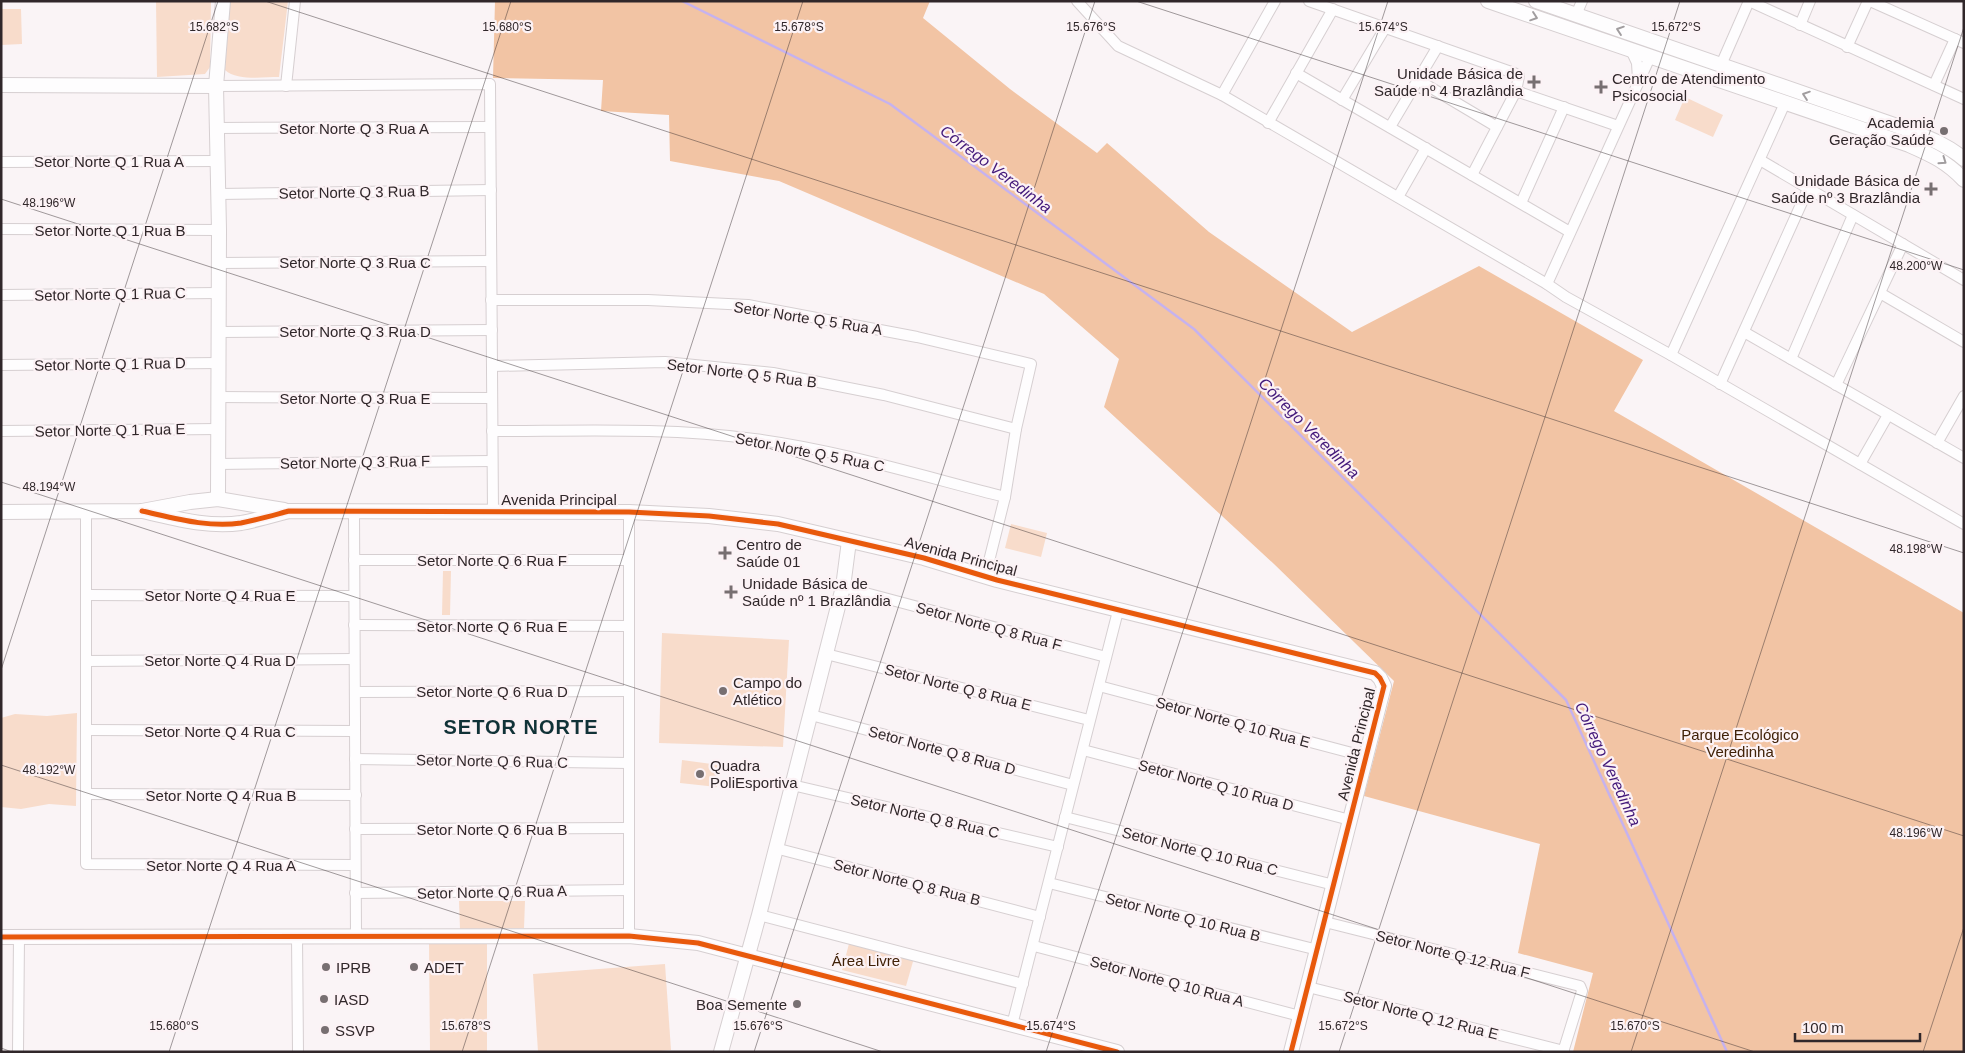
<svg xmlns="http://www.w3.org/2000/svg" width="1965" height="1053" font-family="Arial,sans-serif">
	<rect width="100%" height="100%" fill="#faf4f6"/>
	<!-- green -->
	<g fill="#f8dccb">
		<path d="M156,1H211L210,67L205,74L157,77Z"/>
		<path d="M230,1H288L279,77C263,77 237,81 225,70Z"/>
		<path d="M1,9H21L22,44L1,45Z"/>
		<path d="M1685,97L1723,115L1713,137L1675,120Z"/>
		<path d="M1011,524L1047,533L1041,557L1005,548Z"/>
		<path d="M443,571H451L450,615H442Z"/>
		<path d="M662,633L789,640L783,747L659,743Z"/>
		<path d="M77,713L76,806L49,804L21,809L1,807V718L15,714L47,716Z"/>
		<path d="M682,760L719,765L717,787L680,783Z"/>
		<path d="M459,901H525L524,928L460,929Z"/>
		<path d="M850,940L914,958L906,986L842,970Z"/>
		<path d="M429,944H487V1052H430Z"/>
		<path d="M665,964L671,1050L647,1052H538L533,974Z"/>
	</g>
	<!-- forest -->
	<path fill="#f2c4a4" d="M495,1H930L923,18L1010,89L1097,153L1107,143L1209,232L1352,332L1479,266L1643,360L1614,411L1964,613V1052H1573L1593,973L1518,953L1540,844L1364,796L1394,681L1274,564L1104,407L1119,359L1044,294L779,181L670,161L669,115L601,111L603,80L493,78Z"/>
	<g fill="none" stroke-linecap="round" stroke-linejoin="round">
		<!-- stream -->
		<path stroke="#c6b2ee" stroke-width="2.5" d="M682,1L890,104L1194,329L1566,700L1727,1052"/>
		<!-- street casing -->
		<g stroke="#d6cfd1" stroke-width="12">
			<g id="street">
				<path d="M1077,1L1118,46L1222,95L1547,284L1566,297L1671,355L1964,524"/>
				<path d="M1309,1L1514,73L1519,76L1516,91L1472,175"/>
				<path d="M1749,1L1964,99"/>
				<path d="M1870,1L1964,43"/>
				<path d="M1576,15L1582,1"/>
				<path d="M1800,25L1810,1"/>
				<path d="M1847,47L1868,1"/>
				<path d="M1631,50L1637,63L1638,80"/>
				<path d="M1721,65L1749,1"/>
				<path d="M1296,73L1570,232"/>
				<path d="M1418,80L1497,127"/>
				<path d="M1934,85L1955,39"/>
				<path d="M216,86L490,84L493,512"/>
				<path d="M286,86L295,1"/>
				<path d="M1516,91L1618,126"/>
				<path d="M1222,95L1275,1"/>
				<path d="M1342,100L1385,28"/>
				<path d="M1268,123L1333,9"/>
				<path d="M1390,127L1438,46"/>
				<path d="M217,128L490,127"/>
				<path d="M1760,160L1964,280"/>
				<path d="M1,162L217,161"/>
				<path d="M218,194L491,190"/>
				<path d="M1398,197L1426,148"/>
				<path d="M1521,203L1564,107"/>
				<path d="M1,229L219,230"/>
				<path d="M218,263L491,261"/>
				<path d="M1547,284L1650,57"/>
				<path d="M1880,293L1964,342"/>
				<path d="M1,295L219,293"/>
				<path d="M491,300H648L748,305L917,337L1031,364L1016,429L1005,497L985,577"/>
				<path d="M219,332L492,330"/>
				<path d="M1744,332L1964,458"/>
				<path d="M1671,355L1785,103"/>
				<path d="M1791,359L1853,215"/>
				<path d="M1,365L219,363"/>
				<path d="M492,366L665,362L773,373L884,395L1016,429"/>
				<path d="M1720,384L1808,189"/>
				<path d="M1836,385L1903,244"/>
				<path d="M218,397L492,398"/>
				<path d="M1,431L219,429"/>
				<path d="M492,431C579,431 667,427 754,439C838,450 922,476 1005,497"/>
				<path d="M1937,443L1964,396"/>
				<path d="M218,464L492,461"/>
				<path d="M1860,464L1888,415"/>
				<path d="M86,511V864L355,865"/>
				<path d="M354,512L356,936"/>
				<path d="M354,560H629"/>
				<path d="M843,587L1106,657"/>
				<path d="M86,595L354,596"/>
				<path d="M354,625L629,626"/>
				<path d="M826,654L1089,720"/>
				<path d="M86,661L354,659"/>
				<path d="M1099,686L1367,757"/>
				<path d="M355,692L629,691"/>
				<path d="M811,715L1073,785"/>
				<path d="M86,730L355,731"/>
				<path d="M1083,750L1350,820"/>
				<path d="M355,759L629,763"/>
				<path d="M792,785L1058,847"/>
				<path d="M86,794L356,795"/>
				<path d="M1065,817L1334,885"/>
				<path d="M355,829L629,828"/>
				<path d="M775,848L1040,917"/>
				<path d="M1049,883L1318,950"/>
				<path d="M355,893L629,890"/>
				<path d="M759,915L1023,984"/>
				<path d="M1325,922L1580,986L1582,991L1563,1052"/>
				<path d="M297,936L298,1052"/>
				<path d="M629,936V512"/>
				<path d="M1034,946L1300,1016"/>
				<path d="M1308,987L1564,1051"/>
				<path d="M1012,1025L1118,611"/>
				<path d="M18,1052L19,937"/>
			</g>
		</g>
		<!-- secondary casing -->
		<g stroke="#d6cfd1" stroke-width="16">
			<g id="secondary">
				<path d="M1488,1L1909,145C1932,155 1947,162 1964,180"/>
				<path d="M1536,1L1909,130C1929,138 1947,145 1964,159"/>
				<path d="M1,85L216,86"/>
				<path d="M218,499L219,230L216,86L223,1"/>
				<path d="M142,511C174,518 208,528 241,523C257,520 274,515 289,511L629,512L709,516L778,524L924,558L997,580L1375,673L1380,678L1384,686L1291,1052"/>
				<path d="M1,512L142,511L190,502L218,499L284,510"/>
				<path d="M1,937L629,936L698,943L1117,1052"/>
				<path d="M721,1052L759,915L843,587L849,541"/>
			</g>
		</g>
		<!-- street -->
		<use href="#street" stroke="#fefdfe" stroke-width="10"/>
		<!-- secondary -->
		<use href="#secondary" stroke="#fefdfe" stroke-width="14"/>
		<!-- cycleway casing -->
		<g stroke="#fcf2f5" stroke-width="8">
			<g id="cycleway">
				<path d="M142,511C174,518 208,528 241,523C257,520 274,515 289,511L629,512L709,516L778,524L924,558L997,580L1375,673L1380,678L1384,686L1291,1052"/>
				<path d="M1,937L629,936L698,943L1117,1052"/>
			</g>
		</g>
		<!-- cycleway -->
		<use href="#cycleway" stroke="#e8590c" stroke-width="5"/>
	</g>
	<!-- one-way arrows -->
	<defs><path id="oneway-chevron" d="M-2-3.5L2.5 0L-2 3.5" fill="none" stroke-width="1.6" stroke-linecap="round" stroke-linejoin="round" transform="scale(1.25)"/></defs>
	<g stroke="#a19d9f">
		<use href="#oneway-chevron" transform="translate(1534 17) rotate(19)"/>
		<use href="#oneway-chevron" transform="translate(1620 30) rotate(-161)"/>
		<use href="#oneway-chevron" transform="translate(1806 95) rotate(-161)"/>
		<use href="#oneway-chevron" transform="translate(1943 161) rotate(35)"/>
	</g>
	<!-- ticks -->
	<path fill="none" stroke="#30272a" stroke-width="1" stroke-opacity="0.45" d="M265,1L1964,553M1136,1L1964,270M1,199L1964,836M1,482L1755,1052M1,670L218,1M1,765L883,1052M1,1048L12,1052M169,1052L511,1M462,1052L803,1M754,1052L1095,1M1046,1052L1388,1M1339,1052L1680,1M1631,1052L1964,27M1923,1052L1964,927"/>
	<!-- markers -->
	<g fill="#776f71" stroke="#fcf2f5" stroke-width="2">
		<path d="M1531.5 74.5h5v5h5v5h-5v5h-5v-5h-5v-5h5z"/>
		<path d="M1598.5 79.5h5v5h5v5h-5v5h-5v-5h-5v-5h5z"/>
		<circle cx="1944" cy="131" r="5"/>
		<path d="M1928.5 181.5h5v5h5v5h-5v5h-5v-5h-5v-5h5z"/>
		<path d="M722.5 545.5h5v5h5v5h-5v5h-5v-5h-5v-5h5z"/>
		<path d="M728.5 584.5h5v5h5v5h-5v5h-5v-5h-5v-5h5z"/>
		<circle cx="723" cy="691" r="5"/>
		<circle cx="700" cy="774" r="5"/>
		<circle cx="326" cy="967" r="5"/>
		<circle cx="414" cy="967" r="5"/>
		<circle cx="324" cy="999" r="5"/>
		<circle cx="797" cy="1004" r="5"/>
		<circle cx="325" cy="1030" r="5"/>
	</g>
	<g text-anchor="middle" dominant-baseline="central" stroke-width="4.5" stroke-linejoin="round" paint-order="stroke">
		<!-- poi labels -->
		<g font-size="15" fill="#30272a" stroke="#fcf2f5" text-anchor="start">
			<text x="1523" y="73" text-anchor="end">Unidade Básica de<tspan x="1523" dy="17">Saúde nº 4 Brazlândia</tspan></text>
			<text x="1612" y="78">Centro de Atendimento<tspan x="1612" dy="17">Psicosocial</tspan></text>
			<text x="1934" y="122" text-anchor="end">Academia<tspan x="1934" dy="17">Geração Saúde</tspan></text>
			<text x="1920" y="180" text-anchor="end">Unidade Básica de<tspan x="1920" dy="17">Saúde nº 3 Brazlândia</tspan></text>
			<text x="736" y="544">Centro de<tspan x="736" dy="17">Saúde 01</tspan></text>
			<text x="742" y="583">Unidade Básica de<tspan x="742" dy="17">Saúde nº 1 Brazlândia</tspan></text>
			<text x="733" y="682">Campo do<tspan x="733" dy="17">Atlético</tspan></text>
			<text x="710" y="765">Quadra<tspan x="710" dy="17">PoliEsportiva</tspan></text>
			<text x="336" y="967">IPRB</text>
			<text x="424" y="967">ADET</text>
			<text x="334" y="999">IASD</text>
			<text x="787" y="1004" text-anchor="end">Boa Semente</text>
			<text x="335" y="1030">SSVP</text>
		</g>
		<!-- street labels -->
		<g font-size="15" fill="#30272a" stroke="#fcf2f5">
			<text x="354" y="128">Setor Norte Q 3 Rua A</text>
			<text x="109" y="161">Setor Norte Q 1 Rua A</text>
			<text transform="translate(354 192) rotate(-1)">Setor Norte Q 3 Rua B</text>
			<text x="110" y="230">Setor Norte Q 1 Rua B</text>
			<text x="355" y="262">Setor Norte Q 3 Rua C</text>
			<text transform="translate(110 294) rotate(-1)">Setor Norte Q 1 Rua C</text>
			<text transform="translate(808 318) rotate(9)">Setor Norte Q 5 Rua A</text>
			<text x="355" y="331">Setor Norte Q 3 Rua D</text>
			<text transform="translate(110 364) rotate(-1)">Setor Norte Q 1 Rua D</text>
			<text transform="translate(742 373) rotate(7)">Setor Norte Q 5 Rua B</text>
			<text x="355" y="398">Setor Norte Q 3 Rua E</text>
			<text transform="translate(110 430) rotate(-1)">Setor Norte Q 1 Rua E</text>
			<text transform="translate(810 452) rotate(11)">Setor Norte Q 5 Rua C</text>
			<text transform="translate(355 462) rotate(-1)">Setor Norte Q 3 Rua F</text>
			<text x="559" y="499">Avenida Principal</text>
			<text transform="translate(961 556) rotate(15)">Avenida Principal</text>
			<text x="492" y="560">Setor Norte Q 6 Rua F</text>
			<text x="220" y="595">Setor Norte Q 4 Rua E</text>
			<text x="492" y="626">Setor Norte Q 6 Rua E</text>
			<text transform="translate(989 626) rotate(15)">Setor Norte Q 8 Rua F</text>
			<text x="220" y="660">Setor Norte Q 4 Rua D</text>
			<text transform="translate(958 687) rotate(14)">Setor Norte Q 8 Rua E</text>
			<text x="492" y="691">Setor Norte Q 6 Rua D</text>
			<text transform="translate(1233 722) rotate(15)">Setor Norte Q 10 Rua E</text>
			<text x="220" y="731">Setor Norte Q 4 Rua C</text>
			<text transform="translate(1356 744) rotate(-76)">Avenida Principal</text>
			<text transform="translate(942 750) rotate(15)">Setor Norte Q 8 Rua D</text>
			<text transform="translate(492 761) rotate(1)">Setor Norte Q 6 Rua C</text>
			<text transform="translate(1216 785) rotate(15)">Setor Norte Q 10 Rua D</text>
			<text x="221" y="795">Setor Norte Q 4 Rua B</text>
			<text transform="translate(925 816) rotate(13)">Setor Norte Q 8 Rua C</text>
			<text x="492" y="829">Setor Norte Q 6 Rua B</text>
			<text transform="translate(1200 851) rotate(14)">Setor Norte Q 10 Rua C</text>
			<text x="221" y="865">Setor Norte Q 4 Rua A</text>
			<text transform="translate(907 882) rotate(14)">Setor Norte Q 8 Rua B</text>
			<text transform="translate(492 892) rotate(-1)">Setor Norte Q 6 Rua A</text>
			<text transform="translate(1183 917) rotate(14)">Setor Norte Q 10 Rua B</text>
			<text transform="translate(1453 954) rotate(14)">Setor Norte Q 12 Rua F</text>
			<text transform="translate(1167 981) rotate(15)">Setor Norte Q 10 Rua A</text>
			<text transform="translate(1421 1015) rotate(14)">Setor Norte Q 12 Rua E</text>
		</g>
		<!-- park labels -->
		<g font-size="15" fill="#402107" stroke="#fcf2f5">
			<text x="1740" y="734">Parque Ecológico<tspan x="1740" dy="17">Veredinha</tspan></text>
			<text x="866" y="960">Área Livre</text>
		</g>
		<!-- water labels -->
		<g font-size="16" font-style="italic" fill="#43197a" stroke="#fcf2f5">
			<text transform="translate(996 169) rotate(37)">Córrego Veredinha</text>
			<text transform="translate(1309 428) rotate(45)">Córrego Veredinha</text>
			<text transform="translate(1608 764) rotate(65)">Córrego Veredinha</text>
		</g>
		<!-- district labels -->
		<g font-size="20" font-weight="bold" letter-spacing="1" fill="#103237" stroke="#fcf2f5">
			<text x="521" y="727">SETOR NORTE</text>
		</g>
	</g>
	<g font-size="12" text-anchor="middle" fill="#30272a" stroke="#fcf2f5" stroke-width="4.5" stroke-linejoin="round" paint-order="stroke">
		<text x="214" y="31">15.682°S</text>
		<text x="507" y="31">15.680°S</text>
		<text x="799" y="31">15.678°S</text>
		<text x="1091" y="31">15.676°S</text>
		<text x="1383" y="31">15.674°S</text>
		<text x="1676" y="31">15.672°S</text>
		<text x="49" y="207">48.196°W</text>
		<text x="1916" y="270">48.200°W</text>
		<text x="49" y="491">48.194°W</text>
		<text x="1916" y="553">48.198°W</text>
		<text x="49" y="774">48.192°W</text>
		<text x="1916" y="837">48.196°W</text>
		<text x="174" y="1030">15.680°S</text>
		<text x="466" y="1030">15.678°S</text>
		<text x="758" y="1030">15.676°S</text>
		<text x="1051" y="1030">15.674°S</text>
		<text x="1343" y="1030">15.672°S</text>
		<text x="1635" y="1030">15.670°S</text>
	</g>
	<!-- border -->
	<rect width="1965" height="1053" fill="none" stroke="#30272a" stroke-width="5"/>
	<!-- scale -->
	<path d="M1795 1033v8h125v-8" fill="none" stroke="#30272a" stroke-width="2.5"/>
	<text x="1802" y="1033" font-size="15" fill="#30272a" stroke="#fcf2f5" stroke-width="4" paint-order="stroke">100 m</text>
</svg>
